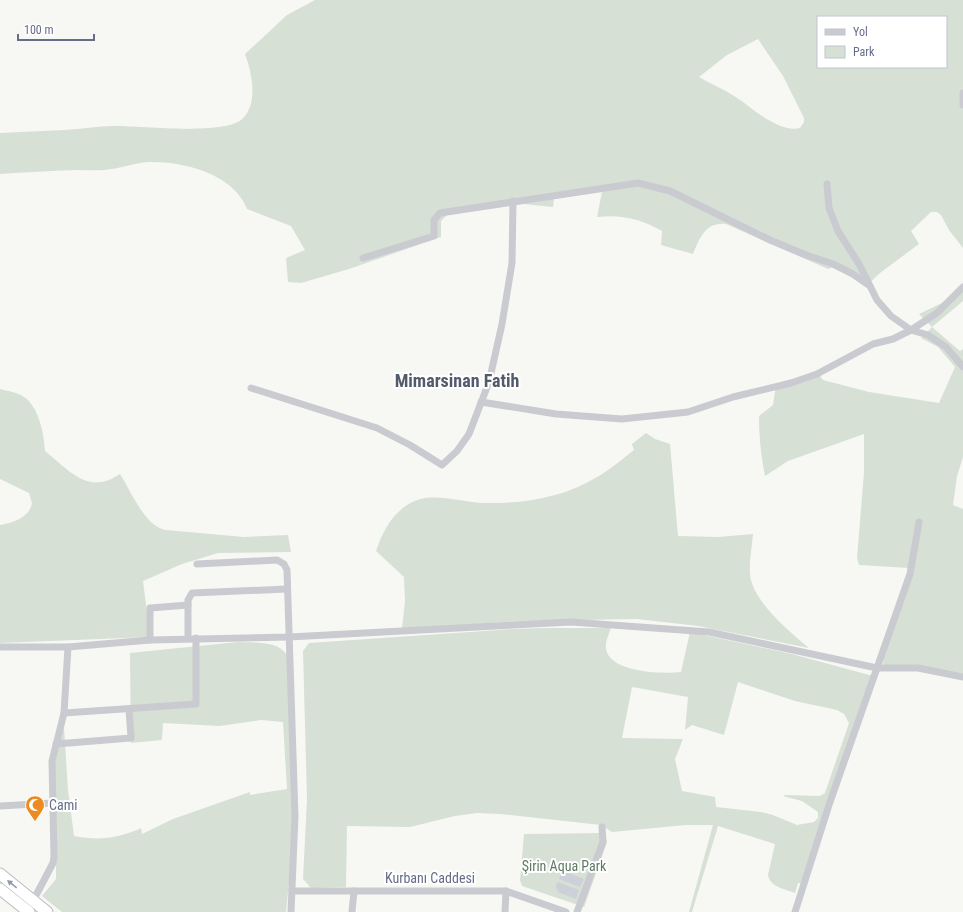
<svg xmlns="http://www.w3.org/2000/svg" width="963" height="912" font-family="'Roboto Condensed',sans-serif">
	<rect width="100%" height="100%" fill="#f7f8f4"/>
	<!-- green -->
	<g fill="#d6e0d5" fill-rule="evenodd">
		<path d="M315,0H963V248L949,230L941,215L937,212H931L911,231L919,244L880,273L865,287L851,277L834,267L828,269L726,224C705,222 700,238 693,254L661,245L662,231C642,219 621,214 597,217L602,192L554,199L553,207L523,204L447,215L441,221V237L349,269L301,283L288,282L286,258L305,250L291,226L247,209C233,173 182,161 148,162C135,163 124,167 112,169C101,171 88,170 76,170C50,171 25,172 0,174V133C21,132 42,131 64,130C81,129 98,126 115,126C141,126 222,135 241,120C259,105 252,73 245,54L287,15ZM818,17H946V67H818ZM758,39L783,76L804,118V122L800,128C782,133 756,112 743,102C730,92 713,85 699,77L727,55Z"/>
		<path d="M963,284V301L932,327L960,351L963,349V457L957,476L953,505L963,509V676L883,666L885,637L910,568L859,565L857,558L864,472V434L788,461L765,476C761,456 759,437 759,416L773,405L776,384L817,372L823,380L869,392L939,403L955,367L938,347L921,338L932,327L919,314L946,301Z"/>
		<path d="M0,389C7,391 17,392 24,397C39,407 44,434 45,451C69,470 88,496 120,474C131,491 145,527 166,530L244,537L288,535L291,552L218,553L182,564L143,581L150,637L0,643V525C13,523 30,517 32,503L29,493L0,479Z"/>
		<path d="M646,433L655,439L670,444L678,536L718,537L753,534C752,547 749,561 750,574C752,601 790,632 809,648L698,626L637,619L520,621L402,629L405,601L404,577L376,551C384,527 398,503 425,498C444,496 464,502 483,503C522,504 563,498 597,477C610,470 622,459 634,450L632,444Z"/>
		<path d="M545,628H611C609,634 605,642 606,649C610,673 663,674 681,672L690,632L792,654L873,676L804,884L798,883L795,893C785,889 770,887 768,875L775,844L718,826L692,912H689L713,825H686L612,832L601,825L500,814L477,813L455,816L410,827L347,826L346,887L311,888L303,879L307,799L303,651L309,643L512,629ZM738,682L795,701L837,710L844,714L849,723L825,793L820,796L785,795L783,796L802,801L818,812V818L814,822L797,825L773,815L761,812L716,807L715,797L682,791L675,759L683,739L622,738L632,687L688,697L685,730L692,725L724,735Z"/>
		<path d="M238,642C254,643 278,640 287,655L293,812L291,863L286,912H62L42,896L56,879V822L52,770L61,734L64,728L68,790L74,836C98,841 120,838 141,828L142,834L173,819L250,792V795L287,789L283,722L261,720L220,726L163,723L162,740L131,743L130,653Z"/>
		<path d="M604,833L607,842L584,907L522,886L520,880L524,834Z"/>
	</g>
	<!-- water -->
	<g fill="#ccd0d8">
		<path d="M566,872L584,879L580,887L559,879L561,874Z"/>
		<path d="M557,882L579,890L576,899L558,892L556,887Z"/>
	</g>
	<g fill="none" stroke-linecap="round" stroke-linejoin="round">
		<!-- highway casing -->
		<g stroke="#bcbdc1" stroke-width="13">
			<g id="highway">
				<path d="M0,874L47,912"/>
				<path d="M0,889L29,912"/>
			</g>
		</g>
		<!-- minor -->
		<g stroke="#cacbd0" stroke-width="7">
			<path d="M963,93V105"/>
			<path d="M827,184L829,208L838,231L859,264L877,300L891,316L911,330L928,335L946,347L963,367"/>
			<path d="M363,258L434,236V220L440,213L638,183L670,191L770,240L806,255L833,264L853,274L870,286"/>
			<path d="M251,388L377,428L410,445L442,465L457,451L469,434L489,382L502,324L512,263L513,201"/>
			<path d="M481,402L556,414L622,419L688,412L733,397L791,383L817,374L873,344L893,339L911,330L937,313L963,287"/>
			<path d="M197,564L277,560L284,564L287,570L295,816L291,912"/>
			<path d="M188,638V600L192,593L287,589"/>
			<path d="M150,640V608L188,605"/>
			<path d="M0,647H68L150,640L289,637L571,622L709,632L877,668H918L963,677"/>
			<path d="M64,713L196,704V638"/>
			<path d="M56,744L131,738L129,709"/>
			<path d="M0,806L53,803"/>
			<path d="M292,891H506L566,912"/>
			<path d="M33,901L53,863L54,857L52,761L64,713L68,647"/>
			<path d="M352,912L354,891"/>
			<path d="M505,912L506,891"/>
			<path d="M577,912L603,842L602,827"/>
			<path d="M795,912L830,802L910,574L919,522"/>
		</g>
		<!-- highway -->
		<use href="#highway" stroke="#fff" stroke-width="11"/>
	</g>
	<!-- one-way arrows -->
	<defs><path id="oneway-solid" d="M-6-.8H1V-3.2L6.5 0L1 3.2V.8H-6Z"/></defs>
	<use fill="#939aab" href="#oneway-solid" transform="translate(12 884) rotate(-141)"/>
	<!-- icons -->
	<defs>
		<g id="mosque-pin" transform="scale(1)"><path d="M0 17L-7.5 6A9.5 9.5 0 1 1 7.5 6Z" fill="#ec8c20" stroke="#fff"/><path d="M3.5-4.9A6 6 0 1 0 3.5 4.9A5 5 0 1 1 3.5-4.9Z" fill="#fff"/></g>
	</defs>
	<g fill-rule="evenodd">
		<use href="#mosque-pin" x="35" y="805"/>
	</g>
	<g text-anchor="middle" dominant-baseline="central" stroke-width="4" stroke-linejoin="round" paint-order="stroke">
		<!-- poi labels -->
		<g font-size="14" fill="#656e87" stroke="#fff" text-anchor="start">
			<text x="49" y="805">Cami</text>
		</g>
		<!-- park labels -->
		<g font-size="14" fill="#607963" stroke="#fff">
			<text x="564" y="866">Şirin Aqua Park</text>
		</g>
		<!-- street labels -->
		<g font-size="14" fill="#656e87" stroke="#fff">
			<text x="430" y="878">Kurbanı Caddesi</text>
		</g>
		<!-- district labels -->
		<g font-size="18" font-weight="bold" fill="#535a6c" stroke="#fff">
			<text x="457" y="380">Mimarsinan Fatih</text>
		</g>
	</g>
	<!-- legend -->
	<rect x="817" y="16" width="130" height="52" fill="#ffffff" stroke="#c1c5cf"/>
	<rect x="825" y="29" width="20" height="6" fill="#cacbd0" stroke="#c1c5cf"/>
	<text x="853" y="36" font-size="12" fill="#656e87">Yol</text>
	<rect x="825" y="46" width="20" height="12" fill="#d6e0d5" stroke="#c1c5cf"/>
	<text x="853" y="56" font-size="12" fill="#656e87">Park</text>
	<!-- scale -->
	<path d="M18 34v6h76v-6" fill="none" stroke="#656e87" stroke-width="2"/>
	<text x="24" y="34" font-size="12" fill="#656e87" stroke="#ffffff" stroke-width="3" paint-order="stroke">100 m</text>
</svg>
